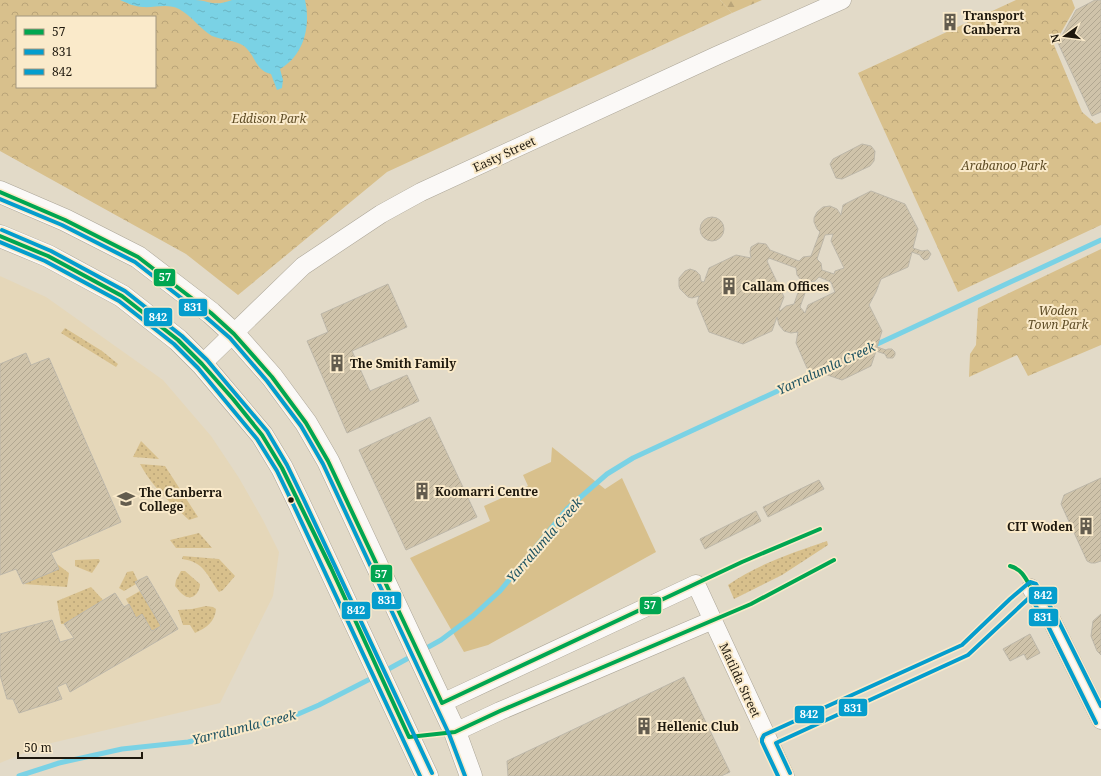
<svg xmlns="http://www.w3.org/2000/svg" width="1101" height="776" font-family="'Noto Serif',serif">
	<defs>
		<pattern id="forest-firs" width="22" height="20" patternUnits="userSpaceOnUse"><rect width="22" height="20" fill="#d8c08c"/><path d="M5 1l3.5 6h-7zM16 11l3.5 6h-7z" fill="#b9a478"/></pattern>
		<pattern id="park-crowns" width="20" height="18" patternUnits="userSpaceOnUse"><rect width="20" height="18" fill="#d8c08c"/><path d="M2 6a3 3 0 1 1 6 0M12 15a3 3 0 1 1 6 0" fill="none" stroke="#b9a478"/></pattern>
		<pattern id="garden-dots" width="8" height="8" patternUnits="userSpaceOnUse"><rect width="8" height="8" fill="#d8c08c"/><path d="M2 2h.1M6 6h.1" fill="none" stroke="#b9a478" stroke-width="1.8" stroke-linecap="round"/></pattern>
		<pattern id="water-ripples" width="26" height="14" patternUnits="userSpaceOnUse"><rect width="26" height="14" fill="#7ad2e5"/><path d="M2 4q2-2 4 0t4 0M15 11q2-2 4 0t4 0" fill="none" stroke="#69b4c3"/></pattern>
		<pattern id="building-hatch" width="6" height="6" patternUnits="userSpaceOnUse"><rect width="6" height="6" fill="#cfc3aa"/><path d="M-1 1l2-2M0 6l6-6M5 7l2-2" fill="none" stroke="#b1a791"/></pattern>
	</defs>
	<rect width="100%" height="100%" fill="#e2dac8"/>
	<!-- built -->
	<path fill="#e5d7b9" d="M0,276L46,297L163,380L211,436L239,478L263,520L279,552L273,596L220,703L43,745L0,763Z"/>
	<!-- grass -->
	<path fill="#d8c08c" d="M552,447L605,489L622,478L656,552L488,645L464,652L410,558L490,521L484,506L528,486L523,475L551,462Z"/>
	<!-- forest -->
	<path fill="url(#forest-firs)" d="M720,0H762L732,13Z"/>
	<!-- park -->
	<g fill="url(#park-crowns)" fill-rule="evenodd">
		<path d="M0,0H720L732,13L387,172L238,295L186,254L0,151ZM17,17H155V87H17Z"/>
		<path d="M1016,0H1072L1075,8L1054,45L1082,112L1096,124L1101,122V225L958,292L858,73Z"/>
		<path d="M1101,249V345L1028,376L1017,355L969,377L970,354L976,345L978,308Z"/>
	</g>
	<!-- garden -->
	<g fill="url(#garden-dots)">
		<path d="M65,328L102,351L118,364L116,367L61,333Z"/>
		<path d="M141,441L159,459L133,457Z"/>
		<path d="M140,464L165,466L198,517L189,520C170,502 153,488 140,464Z"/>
		<path d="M199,533L212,548H176L170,540Z"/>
		<path d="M827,541L828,545L782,575L734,599L728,585C758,564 792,553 827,541Z"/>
		<path d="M183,556L219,559L235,576L223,590L219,592C207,576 205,562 182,559Z"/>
		<path d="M99,559L100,561L92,573L75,566V560Z"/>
		<path d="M57,564L69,573L67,587L23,584L58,569Z"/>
		<path d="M133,571L138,581L135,582L136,584L124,591L119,588L127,572Z"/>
		<path d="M181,571H185L200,584C200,592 193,601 185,596C181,594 178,589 175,586L176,580Z"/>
		<path d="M91,587L103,600L64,624H61L57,601Z"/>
		<path d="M140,591L161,626L152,631L142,614L136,618L126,599Z"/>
		<path d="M206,606L213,607L216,609C215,622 206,628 195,633L190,625H183L178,610L192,609Z"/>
	</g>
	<!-- water -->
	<path fill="url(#water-ripples)" d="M120,0C145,0 170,0 195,0C211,1 214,7 232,0H305C311,26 304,55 280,69L283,80L282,88L277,90L271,74C255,70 256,56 244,46C235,40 222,40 212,36C200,29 192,16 179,9C168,3 154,8 143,7C135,7 127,3 120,0Z"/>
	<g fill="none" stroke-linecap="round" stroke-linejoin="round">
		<!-- stream -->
		<g stroke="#7ad2e5" stroke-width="5">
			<path d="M873,346L1101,240"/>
			<path d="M423,650L441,640L473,616L500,591L567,509L607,474L633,458L823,370"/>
			<path d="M383,672L414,655"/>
			<path d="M19,776L59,763L122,749L188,742L234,732L289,718L319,705L374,677"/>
		</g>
	</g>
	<!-- building -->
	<g fill="url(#building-hatch)" stroke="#bdb7a9" fill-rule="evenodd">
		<path d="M1095,0H1101V112L1092,116L1058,43L1076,10Z"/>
		<path d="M862,144L871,146L875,151L874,161L870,166L842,179L836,178L830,164L833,159Z"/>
		<path d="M871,191L905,204L918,229L913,248L922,251L928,250L931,254L928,259L924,260L921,257L920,255L912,252L908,267L881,279L876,292L869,305L882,331L877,347L886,350L888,349H892L895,352V355L893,358H887L885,354L876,351L871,366L842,380L807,368L796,343L798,332L791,333L784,331L779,325L777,317L772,331L743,344L709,332L697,303L699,296L692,298L688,297L680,289L679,286V278L685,271L690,269L696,271L700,275L701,281L704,282L709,268L736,255L751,258L750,252L751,247L758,243L766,244L770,250L799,261L803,257L811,256L820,232L817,229L814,222V218L817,212L823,207L830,206L837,209L841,215L843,205ZM833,234L831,241L844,268L835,271L834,274L822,270L821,263L817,259L825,235ZM769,258L796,268L797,275L802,281L794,304L786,306L780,311L779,310L784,297L767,261ZM819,277L831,282L835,292L808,305L805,313L800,307L809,282L815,281Z"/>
		<circle cx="712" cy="229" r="12"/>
		<path d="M388,284L407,327L352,351L370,391L407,375L419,401L347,433L307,341L328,332L321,314Z"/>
		<path d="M26,353L31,365L49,358L121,522L51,553L59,569L23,584L16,569L0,575V364Z"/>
		<path d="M430,417L477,517L406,550L359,450Z"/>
		<path d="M1101,478V561L1095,563H1091L1087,561L1061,504L1064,495Z"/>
		<path d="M819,480L824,489L768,517L763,507Z"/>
		<path d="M756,511L761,521L705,549L700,539Z"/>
		<path d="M147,576L178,629L70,692L66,683L57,687L62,699L19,713L13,699H7L0,675V634L52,620L60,642L74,638L64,624L115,593L124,607L129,604L136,618L142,614L152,631L161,626L135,582Z"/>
		<path d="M1101,614V655L1097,651L1091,636L1093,621Z"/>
		<path d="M1030,634L1040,653L1027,660L1024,654L1010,661L1003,649Z"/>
		<path d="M684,677L730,772L721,776H508L507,761Z"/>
	</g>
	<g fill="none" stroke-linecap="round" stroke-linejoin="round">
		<!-- minor casing -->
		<g stroke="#aba597" stroke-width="19">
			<g id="minor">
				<path d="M202,364L303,266L381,214L421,192L716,56L842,0"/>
				<path d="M1031,588L1050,617L1101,720"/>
				<path d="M442,703L696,584L785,776"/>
				<path d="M455,732L500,711L713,620"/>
			</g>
		</g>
		<!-- secondary casing -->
		<g stroke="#aba597" stroke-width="23">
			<g id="secondary">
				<path d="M0,192L65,220L138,257L211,313L234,334L272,377L306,423L328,461L455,732L471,776"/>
				<path d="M0,236L48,256L122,296L178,340L202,364L262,435L282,468L299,503L427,776"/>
			</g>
		</g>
		<!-- minor -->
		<use href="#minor" stroke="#fbf9f7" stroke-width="18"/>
		<!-- secondary -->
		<use href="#secondary" stroke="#fbf9f7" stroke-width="22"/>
		<!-- bus-1 casing -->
		<g stroke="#faeaca" stroke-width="7">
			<g id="bus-1">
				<path d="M0,192L65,220L138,257L211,313L234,334L272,377L306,423L328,461L442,703L742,562L820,529"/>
				<path d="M0,236L48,256L122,296L178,340L202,364L233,399L262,435L282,468L331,568L409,737L455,732L500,711L751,604L834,560"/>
				<path d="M1010,566C1022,569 1026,579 1031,588"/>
			</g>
		</g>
		<!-- bus-2 casing -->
		<g stroke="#faeaca" stroke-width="7">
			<g id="bus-2">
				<path d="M0,199L62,225L135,262L207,318L230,338L267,381L301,426L323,464L449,734L465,776"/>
				<path d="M0,242L45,261L119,301L174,344L198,368L257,439L277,471L294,506L420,776"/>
				<path d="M790,773L776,743L968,655L1030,597L1045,620L1096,723"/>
			</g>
		</g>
		<!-- bus-3 casing -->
		<g stroke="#faeaca" stroke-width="7">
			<g id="bus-3">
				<path d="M2,230L51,251L125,291L182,336L207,360L267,431L287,465L304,500L432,773"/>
				<path d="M778,776L762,742V739L764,735L962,645L1010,599L1030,582L1036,584L1055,614L1101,706"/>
			</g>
		</g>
		<!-- bus-1 -->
		<use href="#bus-1" stroke="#00a651" stroke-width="4"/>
		<!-- bus-2 -->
		<use href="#bus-2" stroke="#049dcd" stroke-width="4"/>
		<!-- bus-3 -->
		<use href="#bus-3" stroke="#049dcd" stroke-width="4"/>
	</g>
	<!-- icons -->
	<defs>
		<g id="building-bare" transform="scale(1.38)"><path d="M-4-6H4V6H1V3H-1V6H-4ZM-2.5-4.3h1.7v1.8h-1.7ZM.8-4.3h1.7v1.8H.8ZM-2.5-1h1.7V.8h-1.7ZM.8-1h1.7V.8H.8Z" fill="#635c4e" stroke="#faeaca" stroke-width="2.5" paint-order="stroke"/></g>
		<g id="school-bare" transform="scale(1.38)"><path d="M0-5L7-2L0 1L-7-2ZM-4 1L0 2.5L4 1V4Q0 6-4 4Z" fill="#635c4e" stroke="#faeaca" stroke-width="2.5" paint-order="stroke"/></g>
	</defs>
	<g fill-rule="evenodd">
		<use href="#building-bare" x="950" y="22"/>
		<use href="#building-bare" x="729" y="286"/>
		<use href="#building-bare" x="337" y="363"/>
		<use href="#building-bare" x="422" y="491"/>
		<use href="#school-bare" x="126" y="499"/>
		<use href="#building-bare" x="1086" y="526"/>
		<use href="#building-bare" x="644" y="726"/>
	</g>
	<!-- markers -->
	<circle fill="#1e180d" stroke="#faeaca" stroke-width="1.5" cx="291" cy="500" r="3.5"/>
	<g text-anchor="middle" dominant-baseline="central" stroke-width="4" stroke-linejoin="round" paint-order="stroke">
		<!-- poi labels -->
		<g font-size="12" font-weight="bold" fill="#1e180d" stroke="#faeaca" text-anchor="start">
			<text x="963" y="15">Transport<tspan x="963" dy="14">Canberra</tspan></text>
			<text x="742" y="286">Callam Offices</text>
			<text x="350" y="363">The Smith Family</text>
			<text x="435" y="491">Koomarri Centre</text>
			<text x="139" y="492">The Canberra<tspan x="139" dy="14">College</tspan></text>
			<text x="1073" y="526" text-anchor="end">CIT Woden</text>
			<text x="657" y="726">Hellenic Club</text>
		</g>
		<!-- park labels -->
		<g font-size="12" font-style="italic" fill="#5f4d26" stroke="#faeaca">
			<text x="269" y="118">Eddison Park</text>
			<text x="1004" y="165">Arabanoo Park</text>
			<text x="1058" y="310">Woden<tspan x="1058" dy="14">Town Park</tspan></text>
		</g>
		<!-- street labels -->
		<g font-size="12" fill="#1e180d" stroke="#faeaca">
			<text transform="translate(504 154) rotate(-25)">Easty Street</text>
			<text transform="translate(740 680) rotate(65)">Matilda Street</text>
		</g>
		<!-- water labels -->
		<g font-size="13" font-style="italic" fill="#1d5261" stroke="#faeaca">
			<text transform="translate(826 368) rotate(-25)">Yarralumla Creek</text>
			<text transform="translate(544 540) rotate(-49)">Yarralumla Creek</text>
			<text transform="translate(244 727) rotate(-14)">Yarralumla Creek</text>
		</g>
	</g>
	<g stroke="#faeaca" stroke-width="1.5">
		<rect x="153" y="268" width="23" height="19" rx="4" fill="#00a651"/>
		<rect x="178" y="298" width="30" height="19" rx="4" fill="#049dcd"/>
		<rect x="143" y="307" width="30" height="20" rx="4" fill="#049dcd"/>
		<rect x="370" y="564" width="23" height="19" rx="4" fill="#00a651"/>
		<rect x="1028" y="586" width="30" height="19" rx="4" fill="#049dcd"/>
		<rect x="371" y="591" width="31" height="19" rx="4" fill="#049dcd"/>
		<rect x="639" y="596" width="23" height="19" rx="4" fill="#00a651"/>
		<rect x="341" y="601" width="30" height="19" rx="4" fill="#049dcd"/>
		<rect x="1028" y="608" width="31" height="19" rx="4" fill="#049dcd"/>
		<rect x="838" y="698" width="30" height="19" rx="4" fill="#049dcd"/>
		<rect x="794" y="705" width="31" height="19" rx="4" fill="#049dcd"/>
	</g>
	<g font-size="11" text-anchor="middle" font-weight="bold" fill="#fff">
		<text x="165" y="281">57</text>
		<text x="193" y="311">831</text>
		<text x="158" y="321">842</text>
		<text x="381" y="578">57</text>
		<text x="1043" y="599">842</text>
		<text x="387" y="604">831</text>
		<text x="650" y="609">57</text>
		<text x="356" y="614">842</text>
		<text x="1043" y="621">831</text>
		<text x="853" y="712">831</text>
		<text x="809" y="718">842</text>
	</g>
	<!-- legend -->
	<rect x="16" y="16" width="140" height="72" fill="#faeaca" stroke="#a2967e"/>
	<rect x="24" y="29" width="20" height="6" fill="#00a651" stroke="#a2967e"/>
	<text x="52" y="36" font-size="12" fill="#1e180d">57</text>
	<rect x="24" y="49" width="20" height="6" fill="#049dcd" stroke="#a2967e"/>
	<text x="52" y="56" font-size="12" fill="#1e180d">831</text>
	<rect x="24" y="69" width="20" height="6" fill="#049dcd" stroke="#a2967e"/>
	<text x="52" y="76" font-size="12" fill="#1e180d">842</text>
	<!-- north arrow -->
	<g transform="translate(1065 36) rotate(256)" stroke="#faeaca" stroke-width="3" paint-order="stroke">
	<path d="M0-3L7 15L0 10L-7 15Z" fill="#1e180d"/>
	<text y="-6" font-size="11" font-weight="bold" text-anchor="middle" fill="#1e180d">N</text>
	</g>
	<!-- scale -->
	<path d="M18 752v6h124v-6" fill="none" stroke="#1e180d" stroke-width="2"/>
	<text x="24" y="752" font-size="12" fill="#1e180d" stroke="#faeaca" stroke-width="3" paint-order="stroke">50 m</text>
</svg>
